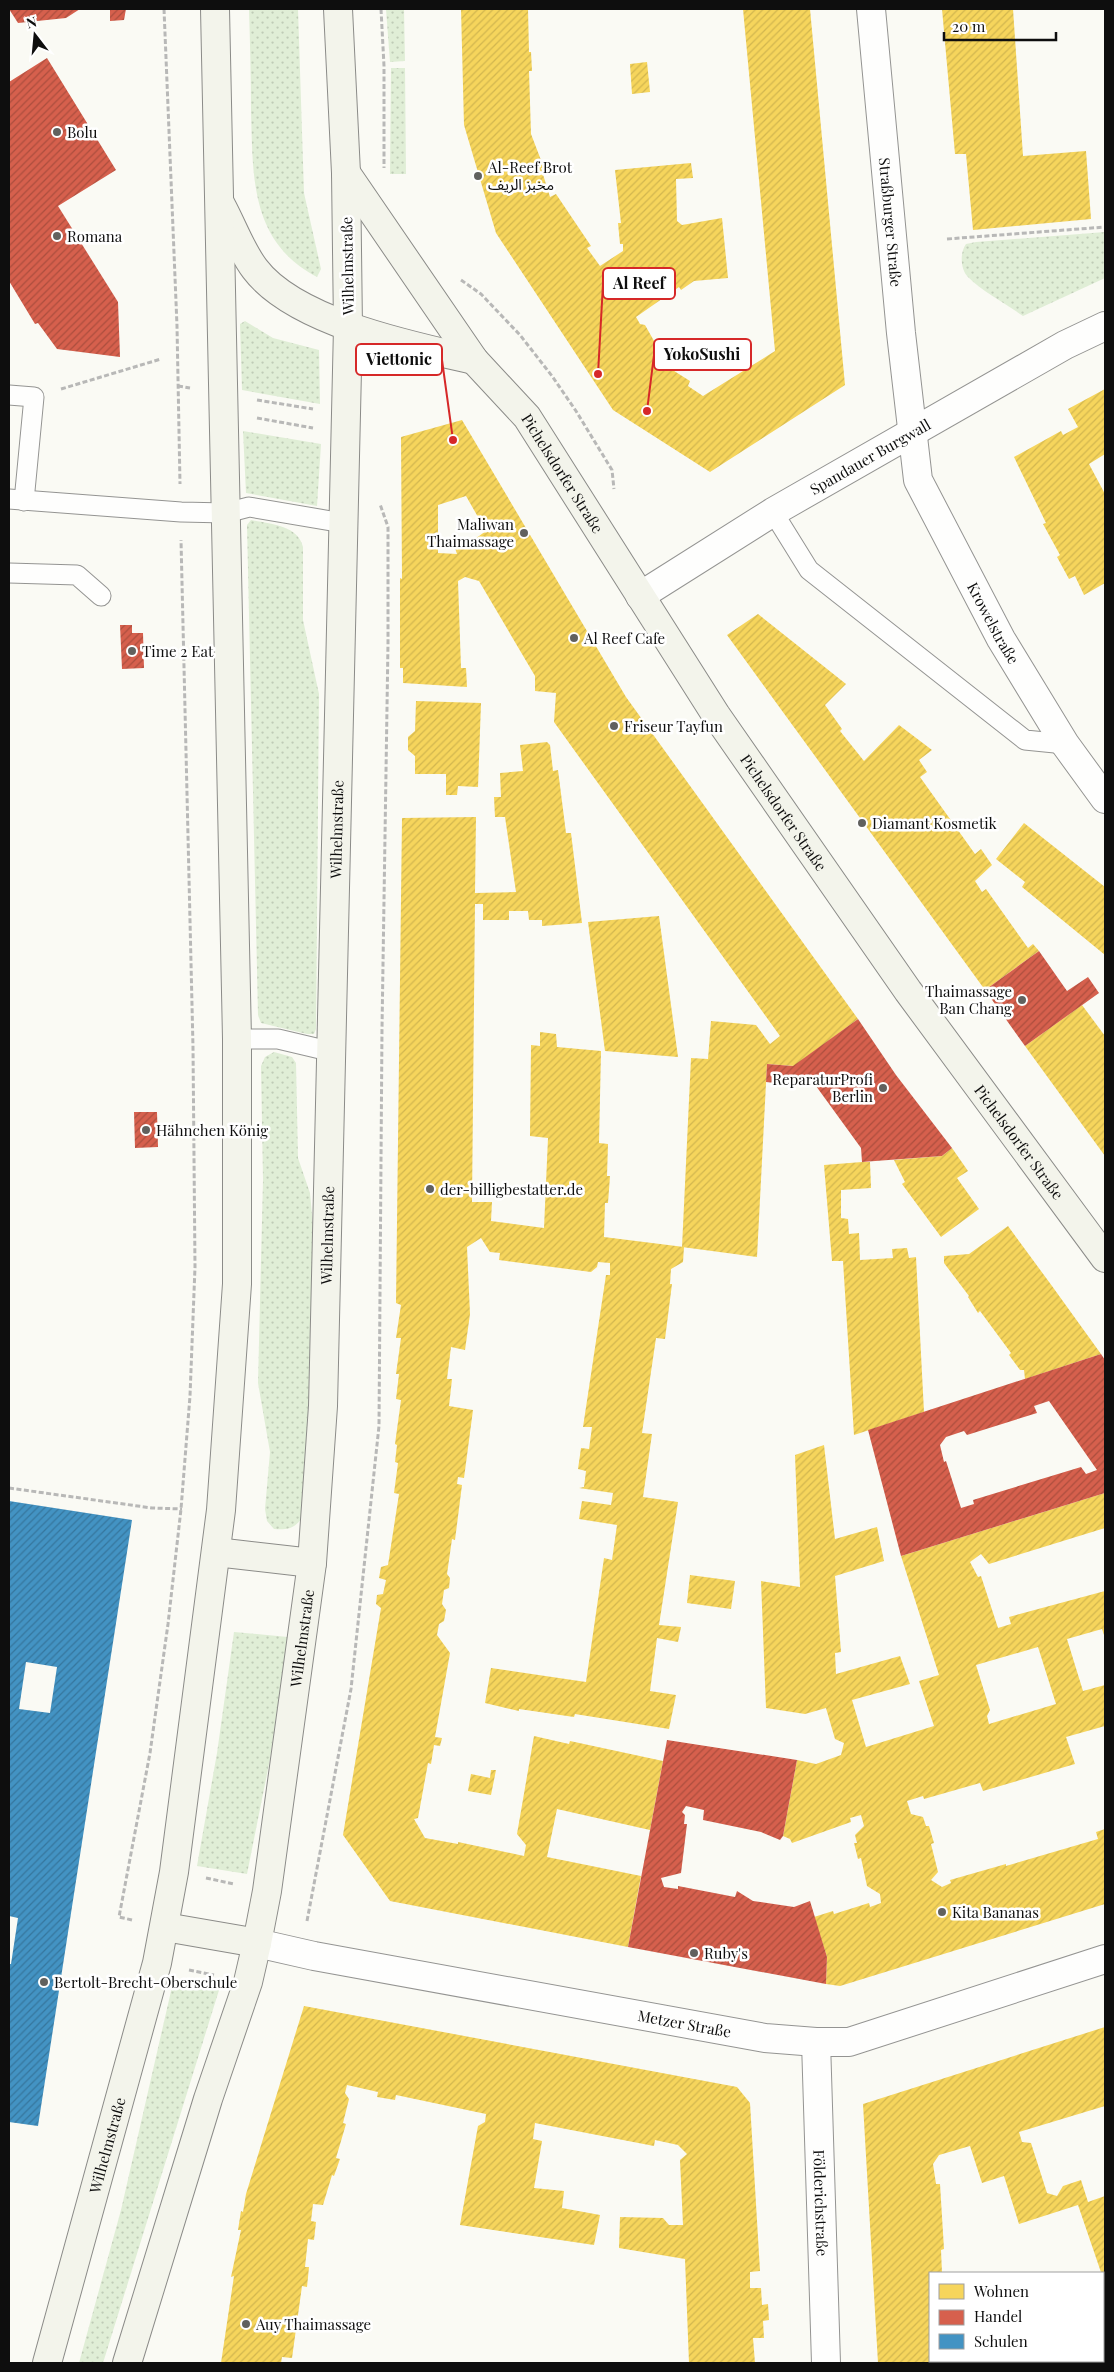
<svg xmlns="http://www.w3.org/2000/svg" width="1114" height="2372" font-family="'Playfair Display','Noto Sans Arabic',serif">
	<defs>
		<pattern id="grass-dots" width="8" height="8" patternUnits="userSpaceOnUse" patternTransform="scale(1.25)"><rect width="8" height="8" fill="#e0eed6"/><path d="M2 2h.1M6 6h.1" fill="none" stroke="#bfcbb6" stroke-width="1.8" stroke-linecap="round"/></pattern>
		<pattern id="homes-hatch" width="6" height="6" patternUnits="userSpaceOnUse" patternTransform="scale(1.25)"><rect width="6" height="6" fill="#f6d55c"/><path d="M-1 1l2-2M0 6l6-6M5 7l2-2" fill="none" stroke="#d2b64f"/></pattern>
		<pattern id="shops-hatch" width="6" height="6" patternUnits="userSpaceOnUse" patternTransform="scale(1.25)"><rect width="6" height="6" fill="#d6604d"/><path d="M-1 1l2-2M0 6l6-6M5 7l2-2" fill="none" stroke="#ac4e3e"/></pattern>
		<pattern id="schools-hatch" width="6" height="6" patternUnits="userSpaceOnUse" patternTransform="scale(1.25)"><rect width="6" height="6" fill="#4393c3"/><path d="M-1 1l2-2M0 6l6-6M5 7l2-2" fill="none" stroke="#36769d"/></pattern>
	</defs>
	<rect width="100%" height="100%" fill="#fafaf4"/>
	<!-- grass -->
	<g fill="url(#grass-dots)">
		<path d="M249,9H298L304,193L321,269L317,277C250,242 253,177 251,111C251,77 250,43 249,9Z"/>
		<path d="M386,9H404L405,61L390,62Z"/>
		<path d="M391,68H405L406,174H390Z"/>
		<path d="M1105,232V278L1023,316C1005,303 983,292 968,277C960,269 960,252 966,244L976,242Z"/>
		<path d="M245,321L273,338L319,350L320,404L242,390L240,324Z"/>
		<path d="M243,431L321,444L317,506L246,493Z"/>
		<path d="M251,520C269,524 298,525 303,547V620L319,694L316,1029L314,1034H307L261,1023L258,1015L247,525Z"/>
		<path d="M274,1052L292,1057L296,1063L298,1158L310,1193L313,1226L310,1385L302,1518C294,1529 287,1530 274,1529L267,1521L265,1509L270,1452L258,1383L263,1180L261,1066L265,1057Z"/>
		<path d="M234,1632L288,1637L270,1759L247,1874L197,1866L217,1753Z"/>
		<path d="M174,1978L220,1987L103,2363H79L121,2210Z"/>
	</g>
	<!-- homes -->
	<g fill="url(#homes-hatch)" fill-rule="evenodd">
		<path d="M461,9H528L529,52H531L532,71H529L531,134L544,168H541L550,197L556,194L591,246L587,248L600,266L623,251V244H620L618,223H621L615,170L691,163L693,178L676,179L677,221L682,225L722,218L728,278L694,281L681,290L679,287L636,317L640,324L645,325L658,348L669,355L663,364L690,381L688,386L703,396L775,351L743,9H810L845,385L710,472L613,410L496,233L464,125Z"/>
		<path d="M942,9H1013L1023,156L1086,151L1091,219L973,230L966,154H955Z"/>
		<path d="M647,62L650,92L632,94L630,64Z"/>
		<path d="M1105,389V454L1089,464L1105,494V583L1084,595L1075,576L1069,579L1057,557L1060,555L1043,524L1046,523L1014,457L1061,431L1063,435L1078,427L1068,409Z"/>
		<path d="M462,420L626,697L858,1019L794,1066L767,1064L757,1257L682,1247L691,1058L708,1059L711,1021L756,1025L770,1044L780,1036L554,722L556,693L535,691V676L479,581L465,577L458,581L461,668H466L467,687L403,683V668H400V578L402,579L401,437ZM466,496L486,531L472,541L469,538L455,548L457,554L438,553V505Z"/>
		<path d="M758,614L846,684L825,705L842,729L840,731L864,761L899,725L932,750L919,760L927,772L920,777L975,854L981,849L992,865L975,881L982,892L986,889L1028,948L1033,944L1039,951L985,990L727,635Z"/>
		<path d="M416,701L481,703L478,787L458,786L457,795H446V774H415V756L408,750V737L415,731Z"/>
		<path d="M547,742L550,745L553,771L558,770L566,833H571L582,923L542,926V920H529L528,911H509V920H483V904H475L472,1202H492L491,1221L544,1228L548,1138L530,1136L531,1045L540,1046V1032L556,1034L557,1047L601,1051L599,1143L608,1144L607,1176H610L608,1203H605L604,1237L684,1247L683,1262L671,1269L670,1284H672L665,1339L656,1338L642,1433L652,1434L643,1497L678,1502L659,1625L681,1627L678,1642L657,1638L650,1691L676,1695L669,1729L575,1714L574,1717L519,1709V1711L485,1703L491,1668L586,1682L604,1558L612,1560L617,1525L579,1519L582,1501L611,1505L613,1493L579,1488L584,1487L586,1471L578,1469L581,1448L589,1449L592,1427H583L606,1275H610V1263L598,1262L597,1267L591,1272L499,1260L500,1253L490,1252L481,1238L467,1247L470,1314L465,1350L451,1347L447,1379H452L449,1406L473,1410L464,1478L458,1477L457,1484L462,1485L455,1540L452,1539L447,1574L450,1578L449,1588L444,1590L442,1604L446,1610L444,1621L439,1624L437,1635L450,1653L435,1737L442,1738L440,1746L434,1745L431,1764L428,1763L418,1818L414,1819L425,1838L458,1844V1842L524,1856L526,1845L517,1834L534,1736L569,1744L570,1741L663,1761L650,1830L557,1809L547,1857L641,1876L628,1947L390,1901L343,1835L381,1608L376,1604L377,1595L383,1594L386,1580L379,1578L381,1567L388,1565L399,1494L394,1493L398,1463L395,1462L397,1445L395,1444L401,1400L396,1399L399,1374H396L401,1338H396L401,1305L396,1303L402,818L476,817L475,893L516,892L505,817H495L494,797H501L500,773L523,771L520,745Z"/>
		<path d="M1024,823L1105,887V955L1022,887L1025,882L996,859Z"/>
		<path d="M659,916L678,1057L605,1051L588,922Z"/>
		<path d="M1082,1005L1105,1036V1156L1025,1046Z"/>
		<path d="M952,1148L968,1171L957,1178L979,1209L941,1237L902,1184L905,1182L894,1160L942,1156Z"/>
		<path d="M862,1162H870L871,1188L841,1190V1218L848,1219L849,1234L859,1233L860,1260L893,1258L892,1249L907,1248L909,1258L916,1257L924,1412L854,1435L843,1261H832L824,1165Z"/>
		<path d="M1008,1226L1052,1286L1101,1354L1025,1379L1024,1370H1020L1009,1355L1011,1353L980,1311L978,1313L968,1297L969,1296L944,1263V1256L969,1254Z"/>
		<path d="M824,1445L835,1539L877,1527L884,1561L835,1576L841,1652L835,1653L836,1674L900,1656L910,1684L852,1700L866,1747L934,1726L919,1681L939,1675L901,1556L1105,1493V1528L989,1564L981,1554L970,1562L978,1577L981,1576L998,1628L1011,1624L1009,1617L1105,1591V1638L1102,1629L1067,1639L1083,1691L1105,1685V1726L1066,1737L1075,1764L983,1791L980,1783L924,1799L923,1796L907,1801L911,1814L923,1817L926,1826H929L934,1843L931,1844L938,1872L931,1880L942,1887L951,1883L950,1880L1006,1864V1866L1098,1839L1096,1832L1105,1829V1904L840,1986L826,1984L827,1957L814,1917L833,1911L834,1914L869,1903L870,1907L881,1903L880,1894L867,1886L861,1858L858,1859L854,1843H857L855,1835L864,1826L861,1815L850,1818L851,1822L792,1843L790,1839L783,1836L797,1760L816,1764L841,1755L844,1743L835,1739L826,1708L805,1714L766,1708L761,1581L800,1587L795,1455ZM1038,1647L1056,1704L989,1724L987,1716L990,1710L976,1665Z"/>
		<path d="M690,1575L735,1581L731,1609L687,1603Z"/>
		<path d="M491,1770H496L491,1795L468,1791L471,1774L490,1778Z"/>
		<path d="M304,2006L737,2087L750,2103L760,2271L750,2272V2288H761L762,2305L768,2304L769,2320L763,2321L764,2338H753L755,2363H689L685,2259L619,2248L620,2217L663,2218L669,2225H683L680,2160L687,2154L678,2145L655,2140L654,2146L535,2123L533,2139L542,2141L534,2188L564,2191L562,2208L600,2215L594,2245L460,2225L478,2126L485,2122L486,2114L396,2095L395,2100L377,2097L378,2092L347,2085L345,2093L349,2099L343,2123L346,2124L336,2158L340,2159L334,2176L332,2175L323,2205L313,2204L311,2221L316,2222L314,2240L308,2239L305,2267H309L307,2287L302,2286L292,2358L282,2357L281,2363H221L234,2276L231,2277L241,2230H238L241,2211L243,2212L246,2194Z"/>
		<path d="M1105,2027V2106L1019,2132L1022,2142L1031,2143L1047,2193L1057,2196L1063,2186L1081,2180L1088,2202L1105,2196V2284L1078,2205L1019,2224L1004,2176L982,2183L970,2146L939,2155L933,2164L936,2184H940L944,2249L941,2250L942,2273H930V2361H948V2363H878L863,2104Z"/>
	</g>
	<!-- shops -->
	<g fill="url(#shops-hatch)" fill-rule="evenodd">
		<path d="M9,9H80L66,18L18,23Z"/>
		<path d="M110,9H126L124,20L110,21Z"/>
		<path d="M47,58L116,170L58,206L118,302L120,357L57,349L38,323L35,324L9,281V82Z"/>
		<path d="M120,625H132V633H143L144,668L122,669Z"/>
		<path d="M1039,951L1067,991L1088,977L1099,993L1025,1046L985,990Z"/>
		<path d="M858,1019L896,1075L952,1148L942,1156L862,1162L861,1148L808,1075L794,1085L766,1082L767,1064L793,1066Z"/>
		<path d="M134,1112H157L158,1147L135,1148Z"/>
		<path d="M1101,1354L1105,1360V1493L901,1556L868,1430ZM1049,1401L1097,1470L1086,1474L1081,1467L973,1500L974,1504L961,1508L946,1461L944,1462L940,1445L946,1437L964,1431L967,1435L1037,1413L1034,1406Z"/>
		<path d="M667,1740L797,1760L783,1836L780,1840L761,1832L703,1820L704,1810L686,1806L682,1812L685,1815L684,1824H687L681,1873L661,1878L664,1887L678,1889V1886L735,1897L737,1891L753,1901L794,1907L810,1901L827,1957L826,1984L628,1947Z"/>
	</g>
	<!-- schools -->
	<path fill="url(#schools-hatch)" fill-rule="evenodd" d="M9,1501L132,1520L38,2126L9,2122V1964H11L18,1918L9,1916ZM26,1662L57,1667L50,1713L19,1709Z"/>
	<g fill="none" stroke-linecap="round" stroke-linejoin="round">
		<!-- lane casing -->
		<g stroke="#949492" stroke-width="21">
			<g id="lane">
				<path d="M9,395L34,397L24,501"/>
				<path d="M9,499L181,512L226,513L249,507L343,523"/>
				<path d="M773,512L809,570L1025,740L1065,744"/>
				<path d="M9,573L77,575L101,596"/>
				<path d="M237,1039H278L333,1052"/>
			</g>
		</g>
		<!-- street casing -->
		<g stroke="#949492" stroke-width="30">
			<g id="street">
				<path id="s1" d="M871,9L901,333L918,480L1001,639L1065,744L1105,799"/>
				<path id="s2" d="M640,596L773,512L1065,345L1105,326"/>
				<path id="s3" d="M257,1943L314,1956L765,2038L816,2042H849L1105,1959"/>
				<path id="s4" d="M816,2042L826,2363"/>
			</g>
		</g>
		<!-- secondary casing -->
		<g stroke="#8b8b88" stroke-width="30">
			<g id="secondary">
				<path id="s5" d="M346,173L474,360L527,417L716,715L908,991L1105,1258"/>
				<path d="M221,205C232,225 241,251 255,269C295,322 412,346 474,360"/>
				<path d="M216,1552L312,1563"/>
				<path d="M165,1927L257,1943"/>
				<path id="s6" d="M47,2363L157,1963L174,1872L221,1510L237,1284V1039L215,9"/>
				<path id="s7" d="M127,2363L208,2099L248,1982L257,1943L267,1891L312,1563L323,1406L348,327L346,173L338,9"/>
			</g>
		</g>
		<!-- path -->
		<g stroke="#b8b8b7" stroke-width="3" stroke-dasharray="5 2.5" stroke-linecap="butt">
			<path d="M164,9L177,326L180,484"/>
			<path d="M381,9L384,66V168"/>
			<path d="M947,239L1105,227"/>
			<path d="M461,280L481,294L520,335L552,376L576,411L612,470L614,489"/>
			<path d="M178,386L190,388"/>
			<path d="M61,389L161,359"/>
			<path d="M257,400L313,409"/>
			<path d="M257,418L313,428"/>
			<path d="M9,1488L152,1508L182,1509"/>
			<path d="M206,1878L234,1884"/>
			<path d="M132,1920L119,1917L150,1753L168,1624L181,1509L190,1396L195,1267L193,1047L181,540"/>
			<path d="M307,1921L351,1689L379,1426L382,1029L388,643V527L380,504"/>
			<path d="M189,1970L214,1975"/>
		</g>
		<!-- lane -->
		<use href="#lane" stroke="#fefefd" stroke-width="19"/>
		<!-- street -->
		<use href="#street" stroke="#fefefd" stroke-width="28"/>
		<!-- secondary -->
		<use href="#secondary" stroke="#f3f4eb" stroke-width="28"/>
	</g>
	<!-- markers -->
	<g fill="#61615e" stroke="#fff" stroke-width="2">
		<circle cx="57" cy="132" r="5"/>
		<circle cx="478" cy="176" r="5"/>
		<circle cx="57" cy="236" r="5"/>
		<circle cx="524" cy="533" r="5"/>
		<circle cx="574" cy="638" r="5"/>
		<circle cx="132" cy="651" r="5"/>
		<circle cx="614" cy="726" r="5"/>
		<circle cx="862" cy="823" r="5"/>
		<circle cx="1022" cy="1000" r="5"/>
		<circle cx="883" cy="1088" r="5"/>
		<circle cx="146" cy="1130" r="5"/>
		<circle cx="430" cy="1189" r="5"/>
		<circle cx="942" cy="1912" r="5"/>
		<circle cx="694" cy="1953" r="5"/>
		<circle cx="44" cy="1982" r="5"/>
		<circle cx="246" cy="2324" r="5"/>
	</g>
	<g text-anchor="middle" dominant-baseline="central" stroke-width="5" stroke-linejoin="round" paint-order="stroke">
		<!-- poi labels -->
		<g font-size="15" fill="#0e0e0e" stroke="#fff" text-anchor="start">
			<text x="67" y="132">Bolu</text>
			<text x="488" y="167">Al-Reef Brot<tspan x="488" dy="17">مخبز الريف</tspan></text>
			<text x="67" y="236">Romana</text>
			<text x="514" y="524" text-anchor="end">Maliwan<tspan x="514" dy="17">Thaimassage</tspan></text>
			<text x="584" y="638">Al Reef Cafe</text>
			<text x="142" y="651">Time 2 Eat</text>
			<text x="624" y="726">Friseur Tayfun</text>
			<text x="872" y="823">Diamant Kosmetik</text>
			<text x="1012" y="991" text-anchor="end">Thaimassage<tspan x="1012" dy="17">Ban Chang</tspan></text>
			<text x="873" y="1079" text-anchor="end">ReparaturProfi<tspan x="873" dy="17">Berlin</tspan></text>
			<text x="156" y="1130">Hähnchen König</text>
			<text x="440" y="1189">der-billigbestatter.de</text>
			<text x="952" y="1912">Kita Bananas</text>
			<text x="704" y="1953">Ruby's</text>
			<text x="54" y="1982">Bertolt-Brecht-Oberschule</text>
			<text x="256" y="2324">Auy Thaimassage</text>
		</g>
		<!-- street labels -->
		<g font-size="15" fill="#0e0e0e" stroke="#fff">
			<text stroke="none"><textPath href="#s1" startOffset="214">Straßburger Straße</textPath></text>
			<text transform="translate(347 266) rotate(-91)">Wilhelmstraße</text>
			<text stroke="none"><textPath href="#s2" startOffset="269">Spandauer Burgwall</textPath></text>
			<text stroke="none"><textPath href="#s5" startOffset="371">Pichelsdorfer Straße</textPath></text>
			<text stroke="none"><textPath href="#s1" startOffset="635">Krowelstraße</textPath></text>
			<text stroke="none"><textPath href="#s5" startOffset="776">Pichelsdorfer Straße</textPath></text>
			<text stroke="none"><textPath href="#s7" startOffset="1558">Wilhelmstraße</textPath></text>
			<text stroke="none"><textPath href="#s5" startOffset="1181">Pichelsdorfer Straße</textPath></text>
			<text stroke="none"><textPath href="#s7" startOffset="1152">Wilhelmstraße</textPath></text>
			<text stroke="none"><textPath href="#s7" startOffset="748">Wilhelmstraße</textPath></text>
			<text stroke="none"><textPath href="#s3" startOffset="435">Metzer Straße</textPath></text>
			<text stroke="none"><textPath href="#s6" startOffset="226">Wilhelmstraße</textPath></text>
			<text stroke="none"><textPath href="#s4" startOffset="161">Földerichstraße</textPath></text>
		</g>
	</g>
	<!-- callouts -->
	<path fill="none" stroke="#d62828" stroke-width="2" d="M598 374L603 284M647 411L654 355M453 440L442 360"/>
	<g fill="#d62828" stroke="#fff" stroke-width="2">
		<circle cx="598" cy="374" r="5"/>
		<circle cx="647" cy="411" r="5"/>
		<circle cx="453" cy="440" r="5"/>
	</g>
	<g fill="#fff" stroke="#d62828" stroke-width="2">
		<rect x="603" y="268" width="72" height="31" rx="5"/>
		<rect x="654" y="339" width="97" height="31" rx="5"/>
		<rect x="356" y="344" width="86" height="31" rx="5"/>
	</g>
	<g font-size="16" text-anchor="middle" font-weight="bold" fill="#0e0e0e">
		<text x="639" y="289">Al Reef</text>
		<text x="702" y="360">YokoSushi</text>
		<text x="399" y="365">Viettonic</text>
	</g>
	<!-- border -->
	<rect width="1114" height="2372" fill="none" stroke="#0e0e0e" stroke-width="20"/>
	<!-- legend -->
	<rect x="929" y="2272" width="175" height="90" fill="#ffffff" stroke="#9f9f9f"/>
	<rect x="939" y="2284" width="25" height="15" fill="#f6d55c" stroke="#9f9f9f"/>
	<text x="974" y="2297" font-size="15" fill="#0e0e0e">Wohnen</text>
	<rect x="939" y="2310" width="25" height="15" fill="#d6604d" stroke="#9f9f9f"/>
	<text x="974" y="2322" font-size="15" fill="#0e0e0e">Handel</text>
	<rect x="939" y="2334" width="25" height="15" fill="#4393c3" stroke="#9f9f9f"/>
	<text x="974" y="2347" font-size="15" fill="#0e0e0e">Schulen</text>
	<!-- north arrow -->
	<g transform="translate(35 35) rotate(344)" stroke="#ffffff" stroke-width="4" paint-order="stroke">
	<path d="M0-4L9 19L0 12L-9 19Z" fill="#0e0e0e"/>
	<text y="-8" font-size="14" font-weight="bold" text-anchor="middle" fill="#0e0e0e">N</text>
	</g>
	<!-- scale -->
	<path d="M944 32v8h112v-8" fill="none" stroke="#0e0e0e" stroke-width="2.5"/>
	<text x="952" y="32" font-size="15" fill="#0e0e0e" stroke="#ffffff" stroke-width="4" paint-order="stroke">20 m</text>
</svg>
